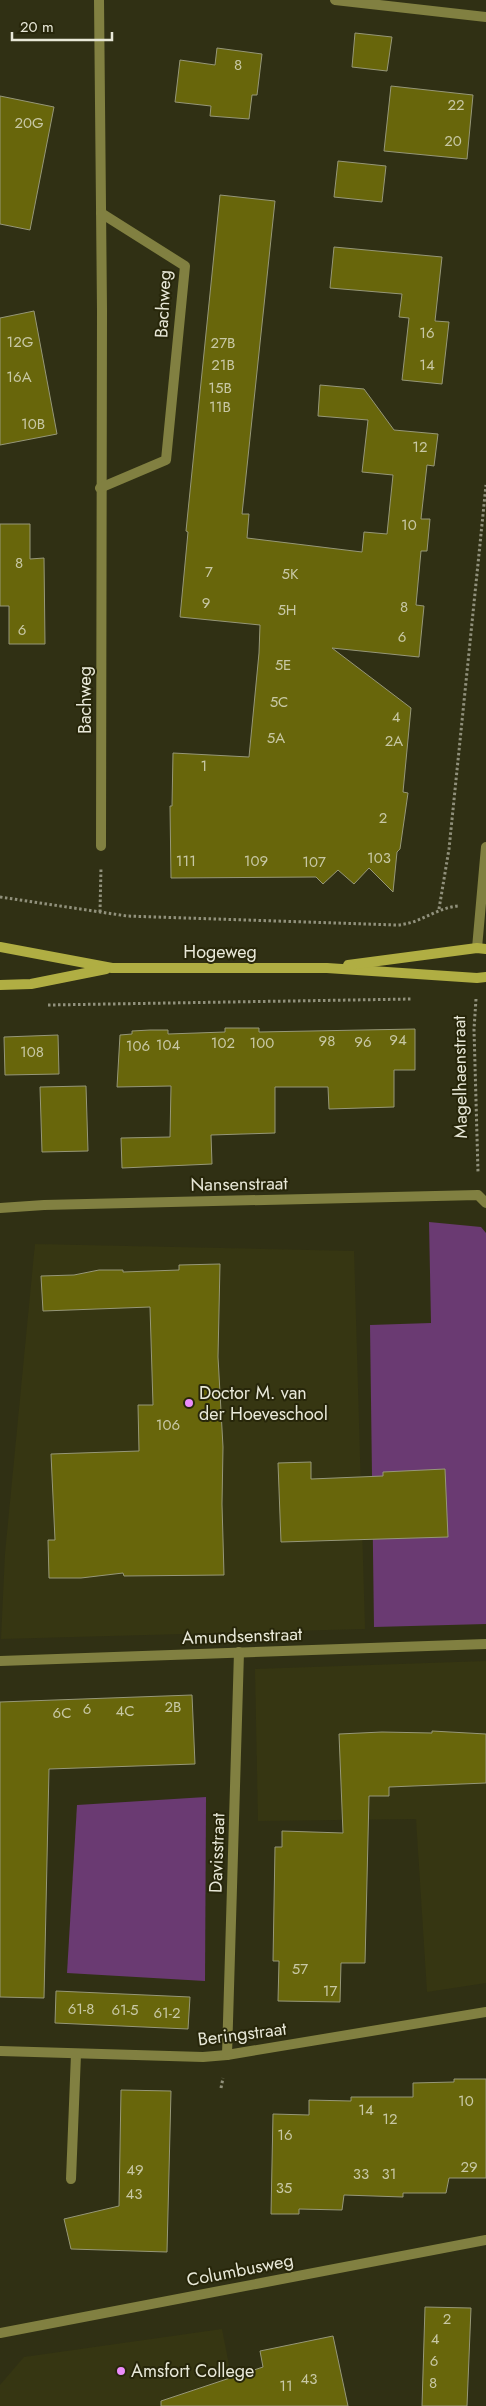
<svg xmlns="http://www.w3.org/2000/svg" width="486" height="2406" font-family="Jost,sans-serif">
	<rect width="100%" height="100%" fill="#303014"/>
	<!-- built -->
	<g fill="#363612">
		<path d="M35,1244L354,1251L365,1629L1,1639L5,1554Z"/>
		<path d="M486,1661V1983L427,1992L416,1819L258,1821L255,1669Z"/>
		<path d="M222,2329L237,2406H0V2385L24,2357Z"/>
	</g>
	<!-- green -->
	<g fill="#6a3a72">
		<path d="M429,1222L481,1227L486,1233V1624L374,1627L370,1325L431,1323Z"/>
		<path d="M206,1797L205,1981L67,1973L77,1805Z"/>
	</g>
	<!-- building -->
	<g fill="#68660b" stroke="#969778">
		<path d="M355,33L392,37L387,71L352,67Z"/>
		<path d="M217,48L262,54L257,95H252L249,119L210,116L211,106L175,102L180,60L215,65Z"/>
		<path d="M391,86L473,95L467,159L384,151Z"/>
		<path d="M0,96L54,107L30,230L0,224Z"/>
		<path d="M338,161L386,166L382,202L334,197Z"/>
		<path d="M220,195L275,201L242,514H249L247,538L362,552L364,532L387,534L393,475L362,472L368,420L318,416L320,385L364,389L394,430L438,434L434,466L427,465L421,519H430L427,551H421L416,605L424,606L419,657L332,648L411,708L403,792L408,793L400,849L397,852L393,892L369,868L354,884L338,870L323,884L316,877L171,878L170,806H172L173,753L249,757L259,653L260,625L180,617L188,532L186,531Z"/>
		<path d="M334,247L442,257L435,321L449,322L442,384L402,380L409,318L399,317L402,294L330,288Z"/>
		<path d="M34,311L57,434L0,445V318Z"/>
		<path d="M0,524H30V559L44,558L45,644H9V606H0Z"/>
		<path d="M225,1028H259V1032L415,1029V1070H394V1107L329,1109L328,1087H275V1133L211,1135L212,1164L122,1168L121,1138L170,1137L171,1086L117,1087L120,1035L132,1034V1031L150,1030H168V1034L225,1032Z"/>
		<path d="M58,1035L59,1074L5,1075L4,1037Z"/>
		<path d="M86,1086L88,1151L42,1152L40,1087Z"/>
		<path d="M220,1264L218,1357L223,1447L222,1504L224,1575L124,1576L123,1573L81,1578H49L48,1540H55L51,1454L139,1451L138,1405H153L150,1307L43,1311L41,1276L74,1275L99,1270H123V1272L179,1270V1265Z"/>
		<path d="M311,1462V1479L383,1476V1472L445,1469L448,1537L281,1542L278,1463Z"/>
		<path d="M192,1695L195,1764L49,1769L44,1998L0,1997V1702Z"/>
		<path d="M432,1731L486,1734V1783L389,1787V1796H369L365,1963H341L340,2002L278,2001L279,1961H273L275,1847H282V1831L343,1833L339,1734L382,1732L432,1733Z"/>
		<path d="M56,1991L190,1997L188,2029L55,2023Z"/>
		<path d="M454,2079H486V2178H449L446,2193H403V2197L344,2195L342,2210L299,2209V2214H271L273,2114L309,2115V2100L351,2101V2097H413V2083L454,2082Z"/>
		<path d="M121,2090L171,2091L167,2252L71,2249L64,2219L119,2206Z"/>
		<path d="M425,2307L471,2308L467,2406H422Z"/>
		<path d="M333,2336L348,2406H161V2401L263,2367L260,2351Z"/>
	</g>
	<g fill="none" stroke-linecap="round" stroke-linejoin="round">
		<!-- path -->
		<g stroke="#91917c" stroke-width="3" stroke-dasharray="2.5 2.5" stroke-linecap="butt">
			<path d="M0,897L127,916L395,925C419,925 435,908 458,906"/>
			<path d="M439,909L449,849L486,485"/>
			<path d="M100,912L101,867"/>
			<path d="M476,999L474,1029L478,1172"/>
			<path d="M48,1005L412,999"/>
			<path d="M221,2088L223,2078"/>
		</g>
		<!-- lane -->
		<path stroke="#818041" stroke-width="10" d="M71,2179L76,2054"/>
		<!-- street -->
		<g stroke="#818041" stroke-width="10">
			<path d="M99,0L102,310L101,846"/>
			<path d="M335,0L486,17"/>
			<path d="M100,488L166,460L185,266L101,213"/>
			<path d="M477,948L486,847"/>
			<path d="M0,1208L44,1205L478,1195L486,1203"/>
			<path d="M0,1661L486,1644"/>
			<path d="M0,2051L203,2057L227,2055L486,2012"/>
			<path d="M227,2055L239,1652"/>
			<path d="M0,2333L486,2240"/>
		</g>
		<!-- secondary -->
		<g stroke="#b0ae43" stroke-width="10">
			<path d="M0,947L112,968H327L477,978L486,977"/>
			<path d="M348,965L477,948L486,949"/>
			<path d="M0,985L31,984L106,969"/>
		</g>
	</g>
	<!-- markers -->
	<g fill="#ec8cfb" stroke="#27260a" stroke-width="2">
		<circle cx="189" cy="1403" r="5"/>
		<circle cx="121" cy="2371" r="5"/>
	</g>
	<g text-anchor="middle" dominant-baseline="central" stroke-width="4" stroke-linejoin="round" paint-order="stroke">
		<!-- number labels -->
		<g font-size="15" fill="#c8c8a5">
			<text x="238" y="65">8</text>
			<text x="456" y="105">22</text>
			<text x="29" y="123">20G</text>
			<text x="453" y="141">20</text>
			<text x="427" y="333">16</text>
			<text x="20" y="342">12G</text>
			<text x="223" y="343">27B</text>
			<text x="223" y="365">21B</text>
			<text x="427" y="365">14</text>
			<text x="19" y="377">16A</text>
			<text x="220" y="388">15B</text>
			<text x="220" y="407">11B</text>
			<text x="33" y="424">10B</text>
			<text x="420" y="447">12</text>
			<text x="409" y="525">10</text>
			<text x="19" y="563">8</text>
			<text x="209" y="572">7</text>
			<text x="290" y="574">5K</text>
			<text x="206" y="603">9</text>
			<text x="404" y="607">8</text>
			<text x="287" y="610">5H</text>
			<text x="22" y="630">6</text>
			<text x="402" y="637">6</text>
			<text x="283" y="665">5E</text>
			<text x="279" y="702">5C</text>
			<text x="396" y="717">4</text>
			<text x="276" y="738">5A</text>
			<text x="394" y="741">2A</text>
			<text x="204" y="766">1</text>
			<text x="383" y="818">2</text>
			<text x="379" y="858">103</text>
			<text x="186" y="861">111</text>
			<text x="256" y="861">109</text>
			<text x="314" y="862">107</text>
			<text x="398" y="1040">94</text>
			<text x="327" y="1041">98</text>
			<text x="363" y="1042">96</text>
			<text x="223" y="1043">102</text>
			<text x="262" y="1043">100</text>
			<text x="168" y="1045">104</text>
			<text x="138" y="1046">106</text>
			<text x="32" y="1052">108</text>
			<text x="168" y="1425">106</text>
			<text x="173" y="1707">2B</text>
			<text x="87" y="1709">6</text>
			<text x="125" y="1711">4C</text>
			<text x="62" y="1713">6C</text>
			<text x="300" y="1969">57</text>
			<text x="330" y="1991">17</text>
			<text x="81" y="2009">61-8</text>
			<text x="125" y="2010">61-5</text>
			<text x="167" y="2013">61-2</text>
			<text x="466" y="2101">10</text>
			<text x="366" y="2110">14</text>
			<text x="390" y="2119">12</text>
			<text x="285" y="2135">16</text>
			<text x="469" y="2167">29</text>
			<text x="135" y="2170">49</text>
			<text x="361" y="2174">33</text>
			<text x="389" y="2174">31</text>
			<text x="284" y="2188">35</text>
			<text x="134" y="2194">43</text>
			<text x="447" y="2319">2</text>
			<text x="435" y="2339">4</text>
			<text x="434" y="2361">6</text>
			<text x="309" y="2379">43</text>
			<text x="433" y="2383">8</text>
			<text x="286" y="2386">11</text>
		</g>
		<!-- street labels -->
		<g font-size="18" fill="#e8e8d8" stroke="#27260a">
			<text transform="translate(163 304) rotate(-87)">Bachweg</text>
			<text transform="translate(85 700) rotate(-90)">Bachweg</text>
			<text x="220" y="952">Hogeweg</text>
			<text transform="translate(460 1077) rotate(-91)">Magelhaenstraat</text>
			<text transform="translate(239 1184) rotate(-1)">Nansenstraat</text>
			<text transform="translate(242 1636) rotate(-2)">Amundsenstraat</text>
			<text transform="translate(217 1853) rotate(-88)">Davisstraat</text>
			<text transform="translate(242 2034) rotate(-7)">Beringstraat</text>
			<text transform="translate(240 2270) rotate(-11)">Columbusweg</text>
		</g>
		<!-- poi labels -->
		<g font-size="18" fill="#e8e8d8" stroke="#27260a" text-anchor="start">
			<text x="199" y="1393">Doctor M. van<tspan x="199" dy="21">der Hoeveschool</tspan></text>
			<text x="131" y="2371">Amsfort College</text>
		</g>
	</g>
	<!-- scale -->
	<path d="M12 32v8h100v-8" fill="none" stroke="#e8e8d8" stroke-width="2.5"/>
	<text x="20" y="32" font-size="15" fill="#e8e8d8" stroke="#27260a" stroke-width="4" paint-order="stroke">20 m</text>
</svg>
